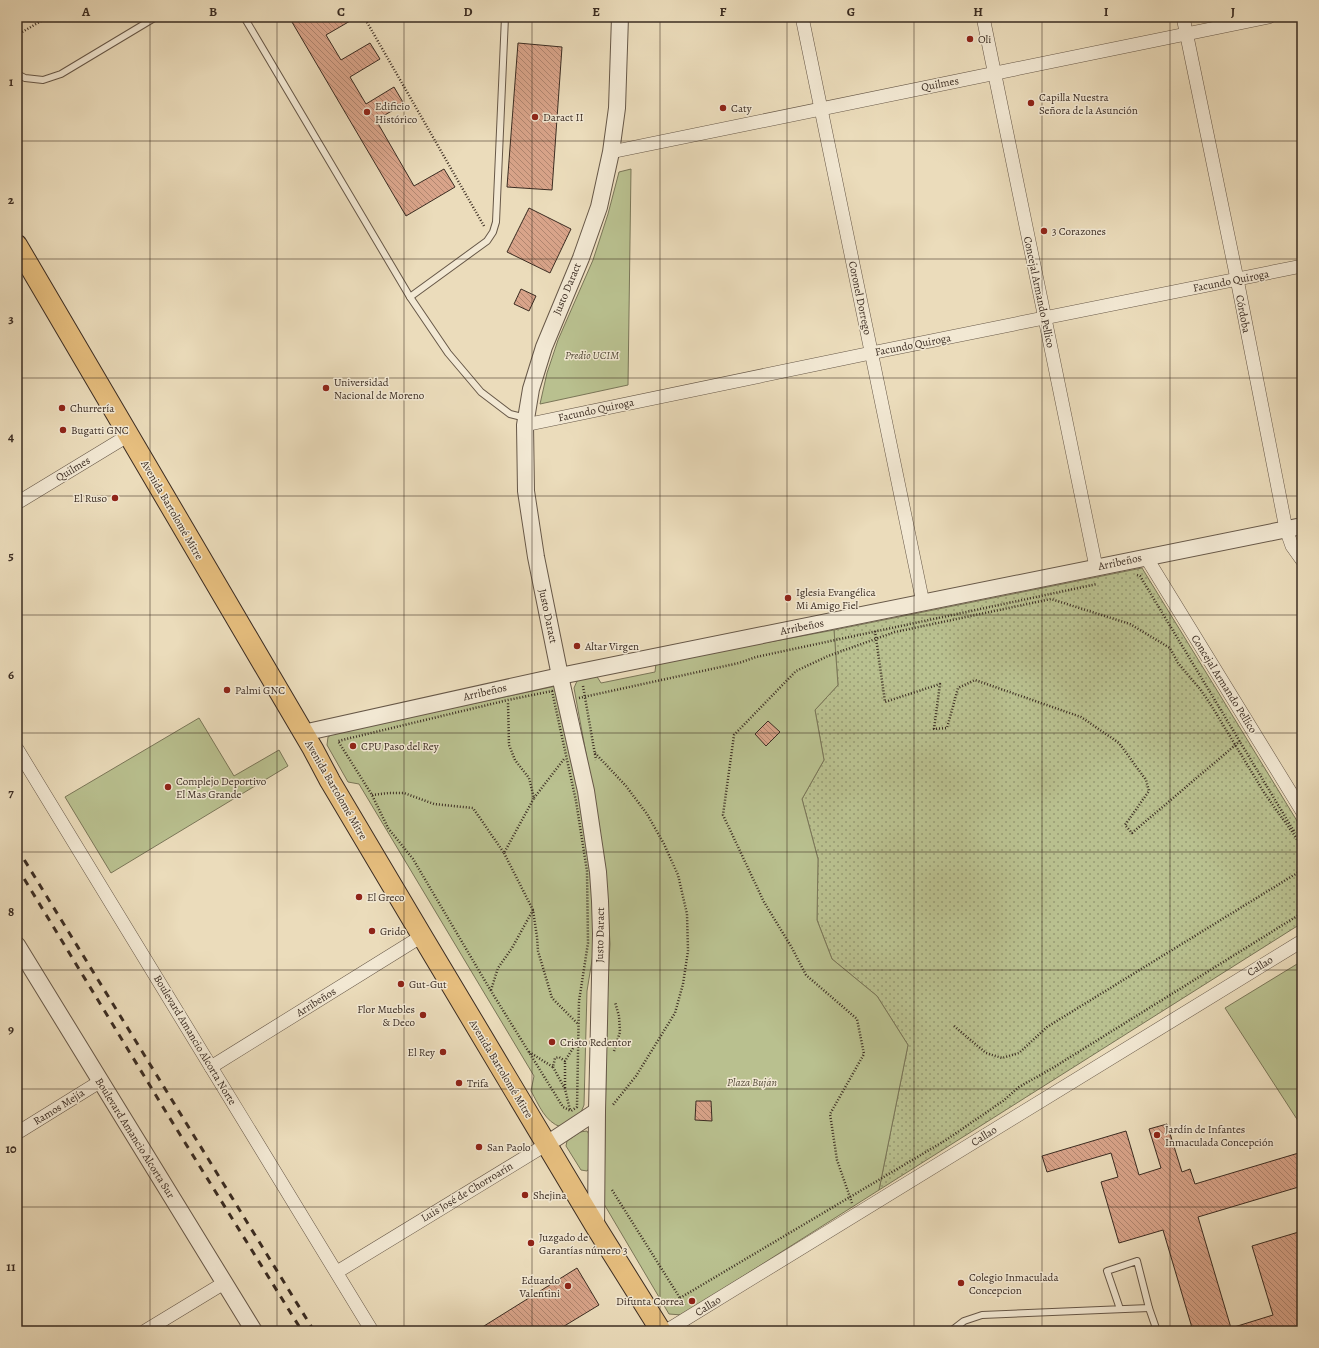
<svg xmlns="http://www.w3.org/2000/svg" width="1319" height="1348" font-family="Alegreya,serif">
	<defs>
		<pattern id="grass-dots" width="8" height="8" patternUnits="userSpaceOnUse"><rect width="8" height="8" fill="#b9c08f"/><path d="M2 2h.1M6 6h.1" fill="none" stroke="#989c74" stroke-width="1.8" stroke-linecap="round"/></pattern>
		<pattern id="building-back-hatch" width="6" height="6" patternUnits="userSpaceOnUse"><rect width="6" height="6" fill="#d9a48a"/><path d="M-1 5l2 2M0 0l6 6M5-1l2 2" fill="none" stroke="#b18670"/></pattern>
	</defs>
	<rect width="100%" height="100%" fill="#ebdcbb"/>
	<filter id="stains"><feTurbulence type="fractalNoise" baseFrequency=".005" numOctaves="4"/><feColorMatrix values="0 0 0 0 .2 0 0 0 0 .09 0 0 0 0 .02 0 0 0 .5 -.17"/></filter>
	<radialGradient id="worn" r=".72"><stop offset=".6" stop-color="#630" stop-opacity="0"/><stop offset="1" stop-color="#630" stop-opacity=".3"/></radialGradient>
	<!-- grass -->
	<path fill="url(#grass-dots)" stroke="#7a7658" d="M1142,568L1302,829V923L879,1190L908,1045L877,996L832,959L817,920L818,859L802,799L824,760L815,710L838,685L834,630Z"/>
	<!-- park -->
	<g fill="#b9c08f" stroke="#7a7658">
		<path d="M631,169L628,385L540,404L547,373L558,340L593,260L608,214L619,172Z"/>
		<path d="M834,630L838,685L815,710L824,760L802,799L818,859L817,920L832,959L877,996L908,1045L879,1190L682,1315L669,1314L604,1204L607,999L610,944L608,909L605,865L598,819L574,688L577,681L596,675L601,683L655,672L656,663Z"/>
		<path d="M556,686L579,785L592,877L593,954L587,991L584,1105L580,1115L561,1127C545,1122 539,1105 531,1091L534,1076L359,784L348,782L327,745L328,737L334,733Z"/>
		<path d="M199,718L234,776L279,750L288,766L111,873L65,797Z"/>
		<path d="M1302,961V1127L1225,1008Z"/>
		<path d="M587,1131L591,1138V1166L587,1171L581,1170L566,1146L567,1141L580,1132Z"/>
	</g>
	<!-- building -->
	<g fill="url(#building-back-hatch)" stroke="#3b2c22">
		<path d="M289,17H357L326,35L341,60L370,43L380,59L350,77L366,104L394,87L404,104L376,120L414,186L444,169L455,187L406,216Z"/>
		<path d="M518,43L562,47L552,190L507,187Z"/>
		<path d="M529,208L571,229L550,273L507,252Z"/>
		<path d="M521,289L536,296L529,311L514,304Z"/>
		<path d="M768,721L780,732L766,746L755,734Z"/>
		<path d="M696,1101H711L712,1121L695,1120Z"/>
		<path d="M1167,1124L1182,1172L1190,1169L1195,1184L1302,1152V1186L1198,1217L1231,1328L1273,1315L1252,1246L1302,1231V1331H1193L1163,1230L1119,1243L1101,1182L1118,1177L1111,1153L1047,1172L1042,1156L1126,1131L1139,1175L1161,1168L1149,1129Z"/>
		<path d="M577,1268L599,1305L556,1331H476Z"/>
	</g>
	<g fill="none" stroke-linecap="round" stroke-linejoin="round">
		<!-- service casing -->
		<g stroke="#675848" stroke-width="8">
			<g id="service">
				<path d="M244,17L410,297L448,353L481,392L510,414L526,418"/>
				<path d="M17,74L25,78L43,80L61,74L156,17"/>
				<path d="M410,297L487,241L493,232L496,222L505,17"/>
				<path d="M1149,1308L1157,1331"/>
				<path d="M951,1331L964,1321L982,1315L1149,1308L1137,1261L1107,1271L1120,1309"/>
			</g>
		</g>
		<!-- minor casing -->
		<g stroke="#675848" stroke-width="14">
			<g id="minor">
				<path d="M802,17L923,603"/>
				<path d="M983,17L1096,567"/>
				<path d="M1183,17L1237,279L1286,529L1292,546L1302,560"/>
				<path d="M611,152L1269,17"/>
				<path d="M525,425L871,353L1302,266"/>
				<path d="M17,503L129,435"/>
				<path d="M1146,557L1302,811"/>
				<path d="M17,749L372,1331"/>
				<path d="M211,1067L422,936"/>
				<path d="M17,1133L101,1081"/>
				<path d="M337,1272L547,1144"/>
				<path d="M145,1331L224,1283"/>
				<path d="M666,1331L1302,941"/>
			</g>
		</g>
		<!-- tertiary casing -->
		<g stroke="#675848" stroke-width="18">
			<g id="tertiary">
				<path d="M303,733L560,676L1302,526"/>
				<path d="M17,945L254,1331"/>
				<path d="M547,1144L597,1111"/>
				<path d="M596,1227L597,1111L601,934L600,901L598,872L586,791L560,676L536,557L526,491L525,425L531,389L544,347L581,258L599,207L611,152L617,108L620,17"/>
			</g>
		</g>
		<!-- primary casing -->
		<g stroke="#3b2c22" stroke-width="22">
			<path id="primary" d="M17,245L313,749L330,781L422,936L596,1227L661,1331"/>
		</g>
		<!-- path -->
		<g stroke="#3b2c22" stroke-width="2.5" stroke-dasharray="1 2" stroke-linecap="butt">
			<path d="M364,17L484,226"/>
			<path d="M17,35L48,17"/>
			<path d="M1137,575L1140,576L1295,833"/>
			<path d="M875,631L885,702L940,684L934,729L947,728L958,688L975,680L1081,717L1119,743L1146,780L1149,791L1125,825L1132,833L1240,741"/>
			<path d="M583,686L596,760"/>
			<path d="M552,691L576,801L587,871L588,943L579,1001L577,1107L571,1111L563,1107L491,991L413,859L388,828L372,795L338,741L508,700Z"/>
			<path d="M579,698L739,663L756,657L1097,584"/>
			<path d="M595,753L626,786L647,814L664,844L678,875L687,914L688,951L683,984L675,1013L636,1076L612,1106"/>
			<path d="M372,795L389,793H404L434,804L473,808L504,853L534,798L529,778L515,760L509,745L508,703"/>
			<path d="M534,798L564,759"/>
			<path d="M504,853L533,910L537,937L538,951L552,998L578,1024"/>
			<path d="M491,990L498,968L512,948L533,910"/>
			<path d="M954,1026L986,1053L1002,1058L1019,1053L1047,1027L1302,870"/>
			<path d="M614,1051L620,1032L619,1016L615,1002"/>
			<path d="M529,1052L553,1067L555,1058L559,1057L565,1061L578,1040"/>
			<path d="M553,1067L565,1089L570,1110"/>
			<path d="M565,1088V1061"/>
			<path d="M612,1190L685,1306"/>
			<path d="M852,1203L837,1160L830,1114L864,1054L857,1019L806,975L792,948L764,902L723,815L734,735L796,671L828,656L895,632L1051,599L1130,624L1170,648L1178,663L1200,689L1211,705L1265,794L1295,836L1302,848"/>
			<path d="M680,1298L946,1140L1003,1101L1019,1087L1051,1069L1302,913"/>
		</g>
		<!-- service -->
		<use href="#service" stroke="#f2e8d3" stroke-width="6"/>
		<!-- minor -->
		<use href="#minor" stroke="#f2e8d3" stroke-width="13"/>
		<!-- tertiary -->
		<use href="#tertiary" stroke="#f2e8d3" stroke-width="16"/>
		<!-- primary -->
		<use href="#primary" stroke="#e6be7e" stroke-width="20"/>
		<!-- rail -->
		<g stroke="#3b2c22" stroke-width="3" stroke-dasharray="7 7" stroke-linecap="butt">
			<path d="M17,848L314,1331"/>
			<path d="M17,867L166,1112L302,1331"/>
		</g>
	</g>
	<!-- grid -->
	<path fill="none" stroke="#3b2c22" stroke-width="1" stroke-opacity="0.55" d="M150,17V1331M277,17V1331M404,17V1331M532,17V1331M660,17V1331M787,17V1331M914,17V1331M1042,17V1331M1170,17V1331M17,141H1302M17,259H1302M17,378H1302M17,496H1302M17,615H1302M17,733H1302M17,852H1302M17,970H1302M17,1089H1302M17,1207H1302"/>
	<!-- markers -->
	<g fill="#8f2418" stroke="#f2e8d3" stroke-width="1.5">
		<circle cx="970" cy="39" r="4"/>
		<circle cx="1031" cy="103" r="4"/>
		<circle cx="723" cy="108" r="4"/>
		<circle cx="367" cy="112" r="4"/>
		<circle cx="535" cy="117" r="4"/>
		<circle cx="1044" cy="231" r="4"/>
		<circle cx="326" cy="388" r="4"/>
		<circle cx="62" cy="408" r="4"/>
		<circle cx="63" cy="430" r="4"/>
		<circle cx="115" cy="498" r="4"/>
		<circle cx="788" cy="598" r="4"/>
		<circle cx="577" cy="646" r="4"/>
		<circle cx="227" cy="690" r="4"/>
		<circle cx="353" cy="746" r="4"/>
		<circle cx="168" cy="787" r="4"/>
		<circle cx="359" cy="897" r="4"/>
		<circle cx="372" cy="931" r="4"/>
		<circle cx="401" cy="984" r="4"/>
		<circle cx="423" cy="1015" r="4"/>
		<circle cx="552" cy="1042" r="4"/>
		<circle cx="443" cy="1052" r="4"/>
		<circle cx="459" cy="1083" r="4"/>
		<circle cx="1157" cy="1135" r="4"/>
		<circle cx="479" cy="1147" r="4"/>
		<circle cx="525" cy="1195" r="4"/>
		<circle cx="531" cy="1243" r="4"/>
		<circle cx="961" cy="1283" r="4"/>
		<circle cx="568" cy="1286" r="4"/>
		<circle cx="692" cy="1301" r="4"/>
	</g>
	<g text-anchor="middle" dominant-baseline="central" stroke-width="3" stroke-linejoin="round" paint-order="stroke">
		<!-- poi labels -->
		<g font-size="11" fill="#3b2c22" stroke="#f2e8d3" text-anchor="start">
			<text x="978" y="39">Oli</text>
			<text x="1039" y="97">Capilla Nuestra<tspan x="1039" dy="13">Señora de la Asunción</tspan></text>
			<text x="375" y="106">Edificio<tspan x="375" dy="13">Histórico</tspan></text>
			<text x="731" y="108">Caty</text>
			<text x="543" y="117">Daract II</text>
			<text x="1052" y="231">3 Corazones</text>
			<text x="334" y="382">Universidad<tspan x="334" dy="13">Nacional de Moreno</tspan></text>
			<text x="70" y="408">Churrería</text>
			<text x="71" y="430">Bugatti GNC</text>
			<text x="107" y="498" text-anchor="end">El Ruso</text>
			<text x="796" y="592">Iglesia Evangélica<tspan x="796" dy="13">Mi Amigo Fiel</tspan></text>
			<text x="585" y="646">Altar Virgen</text>
			<text x="235" y="690">Palmi GNC</text>
			<text x="361" y="746">CPU Paso del Rey</text>
			<text x="176" y="781">Complejo Deportivo<tspan x="176" dy="13">El Mas Grande</tspan></text>
			<text x="367" y="897">El Greco</text>
			<text x="380" y="931">Grido</text>
			<text x="409" y="984">Gut-Gut</text>
			<text x="415" y="1009" text-anchor="end">Flor Muebles<tspan x="415" dy="13">&amp; Deco</tspan></text>
			<text x="560" y="1042">Cristo Redentor</text>
			<text x="435" y="1052" text-anchor="end">El Rey</text>
			<text x="467" y="1083">Trifa</text>
			<text x="1165" y="1129">Jardín de Infantes<tspan x="1165" dy="13">Inmaculada Concepción</tspan></text>
			<text x="487" y="1147">San Paolo</text>
			<text x="533" y="1195">Shejina</text>
			<text x="539" y="1237">Juzgado de<tspan x="539" dy="13">Garantías número 3</tspan></text>
			<text x="969" y="1277">Colegio Inmaculada<tspan x="969" dy="13">Concepcion</tspan></text>
			<text x="560" y="1280" text-anchor="end">Eduardo<tspan x="560" dy="13">Valentini</tspan></text>
			<text x="684" y="1301" text-anchor="end">Difunta Correa</text>
		</g>
		<!-- street labels -->
		<g font-size="11" fill="#3b2c22" stroke="#f2e8d3">
			<text transform="translate(940 84) rotate(-11)">Quilmes</text>
			<text transform="translate(1231 281) rotate(-11)">Facundo Quiroga</text>
			<text transform="translate(567 289) rotate(-67)">Justo Daract</text>
			<text transform="translate(1039 292) rotate(78)">Concejal Armando Pellico</text>
			<text transform="translate(860 298) rotate(78)">Coronel Dorrego</text>
			<text transform="translate(1243 314) rotate(79)">Córdoba</text>
			<text transform="translate(913 345) rotate(-11)">Facundo Quiroga</text>
			<text transform="translate(596 410) rotate(-12)">Facundo Quiroga</text>
			<text transform="translate(73 469) rotate(-31)">Quilmes</text>
			<text transform="translate(172 510) rotate(60)">Avenida Bartolomé Mitre</text>
			<text transform="translate(1120 562) rotate(-12)">Arribeños</text>
			<text transform="translate(548 616) rotate(78)">Justo Daract</text>
			<text transform="translate(802 627) rotate(-11)">Arribeños</text>
			<text transform="translate(1224 684) rotate(58)">Concejal Armando Pellico</text>
			<text transform="translate(485 692) rotate(-13)">Arribeños</text>
			<text transform="translate(336 790) rotate(60)">Avenida Bartolomé Mitre</text>
			<text transform="translate(600 935) rotate(-89)">Justo Daract</text>
			<text transform="translate(1260 966) rotate(-32)">Callao</text>
			<text transform="translate(316 1002) rotate(-32)">Arribeños</text>
			<text transform="translate(195 1040) rotate(59)">Boulevard Amancio Alcorta Norte</text>
			<text transform="translate(501 1069) rotate(59)">Avenida Bartolomé Mitre</text>
			<text transform="translate(59 1107) rotate(-32)">Ramos Mejía</text>
			<text transform="translate(984 1136) rotate(-32)">Callao</text>
			<text transform="translate(135 1138) rotate(58)">Boulevard Amancio Alcorta Sur</text>
			<text transform="translate(467 1192) rotate(-31)">Luis José de Chorroarín</text>
			<text transform="translate(708 1306) rotate(-32)">Callao</text>
		</g>
		<!-- park labels -->
		<g font-size="11" font-style="italic" fill="#544a38" stroke="#f2e8d3">
			<text x="592" y="355">Predio UCIM</text>
			<text x="752" y="1082">Plaza Buján</text>
		</g>
	</g>
	<!-- margin -->
	<rect width="1319" height="1348" fill="none" stroke="#ebdcbb" stroke-width="44"/>
	<rect x="22" y="22" width="1275" height="1304" fill="none" stroke="#3b2c22" stroke-width="1.5"/>
	<g font-size="13" text-anchor="middle" font-weight="bold" fill="#3b2c22">
		<text x="86" y="16">A</text>
		<text x="213" y="16">B</text>
		<text x="341" y="16">C</text>
		<text x="468" y="16">D</text>
		<text x="596" y="16">E</text>
		<text x="723" y="16">F</text>
		<text x="851" y="16">G</text>
		<text x="978" y="16">H</text>
		<text x="1106" y="16">I</text>
		<text x="1233" y="16">J</text>
		<text x="11" y="86">1</text>
		<text x="11" y="204">2</text>
		<text x="11" y="323">3</text>
		<text x="11" y="441">4</text>
		<text x="11" y="560">5</text>
		<text x="11" y="679">6</text>
		<text x="11" y="797">7</text>
		<text x="11" y="916">8</text>
		<text x="11" y="1034">9</text>
		<text x="11" y="1153">10</text>
		<text x="11" y="1271">11</text>
	</g>
	<rect width="100%" height="100%" filter="url(#stains)"/>
	<rect width="100%" height="100%" fill="url(#worn)"/>
</svg>
